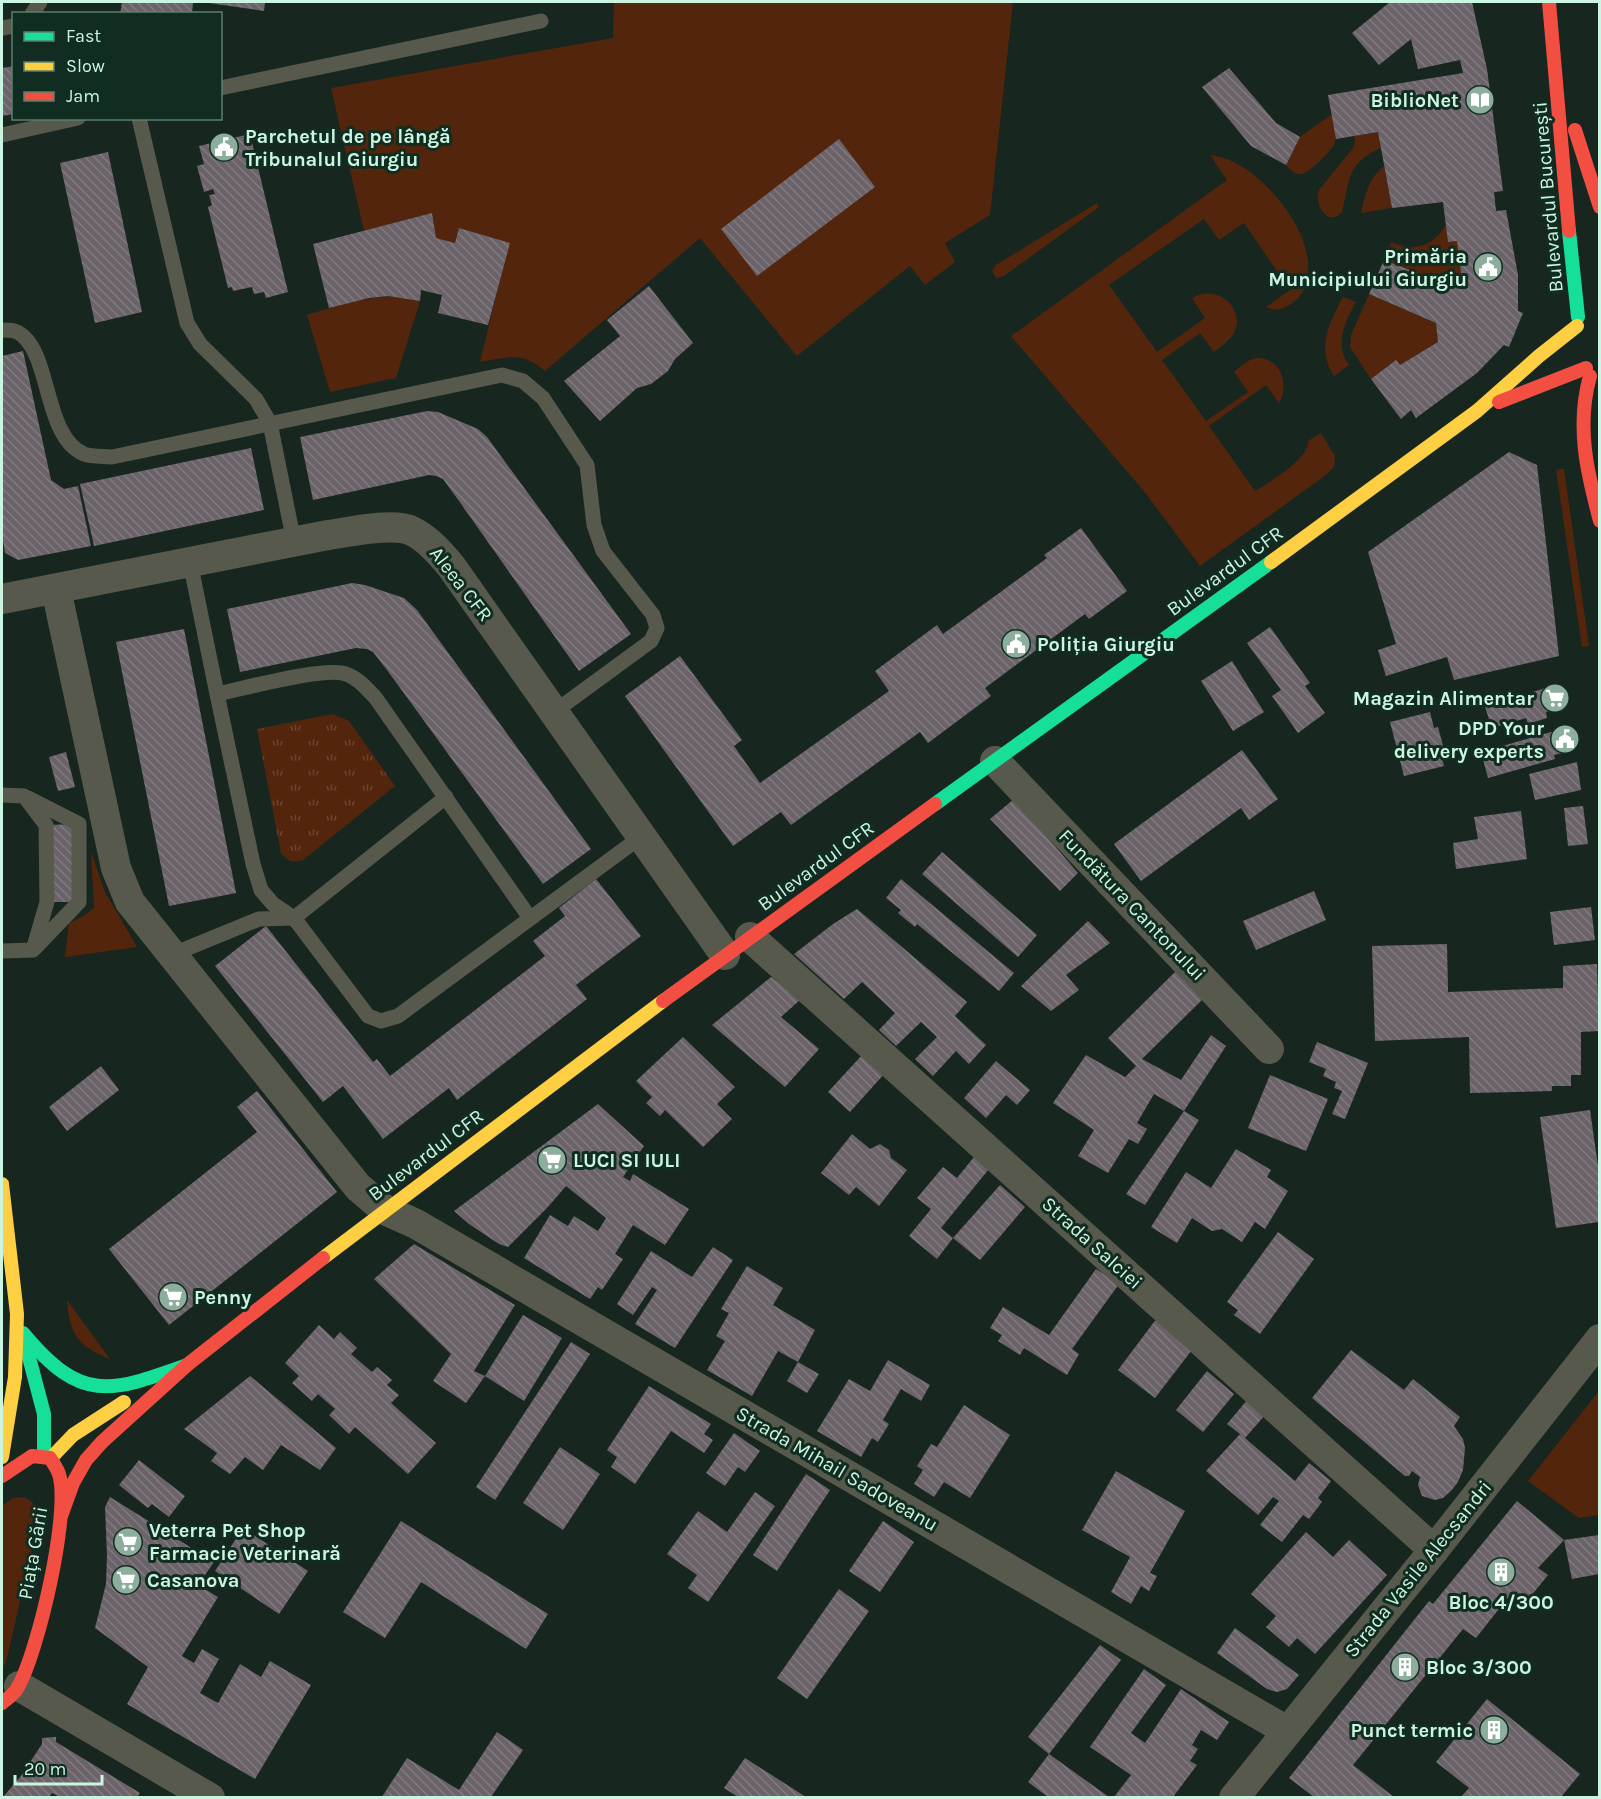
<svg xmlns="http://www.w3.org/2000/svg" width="1601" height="1799" font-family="Karla,sans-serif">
	<defs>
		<pattern id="park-tufts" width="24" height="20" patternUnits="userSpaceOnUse" patternTransform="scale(1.5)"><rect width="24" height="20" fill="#53250c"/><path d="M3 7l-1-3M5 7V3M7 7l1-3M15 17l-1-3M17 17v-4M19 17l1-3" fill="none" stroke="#6b452f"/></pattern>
		<pattern id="building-back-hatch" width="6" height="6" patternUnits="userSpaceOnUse" patternTransform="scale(1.5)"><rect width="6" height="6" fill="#6b6369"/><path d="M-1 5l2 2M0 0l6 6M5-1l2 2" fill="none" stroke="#7f7a7e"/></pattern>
	</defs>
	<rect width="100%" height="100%" fill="#172720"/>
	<!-- green -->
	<g fill="#53250c">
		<path d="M614,2H1013L990,215L945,243L955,262L925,285L910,266L797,356L700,238L545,371C521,351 509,357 480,362L509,243L460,228L455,243L436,238L432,213L364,231L331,88L613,38Z"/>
		<path d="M1332,114C1333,122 1337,133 1335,142C1334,149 1309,173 1302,174C1295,175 1290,170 1286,165L1300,137Z"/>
		<path d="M1378,132L1381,147C1345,167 1351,176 1342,212C1328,228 1314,205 1319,190L1353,148L1355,143L1354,136Z"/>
		<path d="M1210,155C1255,158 1318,232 1307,278C1305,289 1301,298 1291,304C1282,310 1276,311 1266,307L1290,290L1244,223L1219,240L1204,219L1109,285L1157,352L1205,318L1192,298C1218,282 1249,311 1232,336C1227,343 1220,347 1214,352L1200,333L1162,360L1206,421L1248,392L1234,372C1241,366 1250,357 1259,358C1281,359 1290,386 1279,403L1266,385L1209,426L1255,491C1270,482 1310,458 1308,441L1321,433L1335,456L1334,467L1326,475L1200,566L1143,490L1011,336L1227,180Z"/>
		<path d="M1384,166L1392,208L1361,213C1365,194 1369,178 1384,166Z"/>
		<path d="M1097,203L1099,207L1004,276L996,278L992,271L996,265Z"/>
		<path d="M1446,224L1448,242L1457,241L1462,281L1451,286L1384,260L1391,242C1414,252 1434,247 1446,224Z"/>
		<path d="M1369,294L1436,323L1438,342L1400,365L1396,360L1371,379L1350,347L1351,335Z"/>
		<path d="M388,296L420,301L396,378L330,392L307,315L349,302Z"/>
		<path d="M1343,297L1356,302C1345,322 1334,344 1349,365L1334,376C1316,347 1329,324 1343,297Z"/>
		<path d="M1564,469L1589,646L1582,647L1556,470Z"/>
		<path d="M91,852L105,892L137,947L65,957L69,923L82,917L94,908Z"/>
		<path d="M67,1300L110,1359C78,1347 69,1333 67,1300Z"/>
		<path d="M1599,1391V1515L1579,1518L1528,1481Z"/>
		<path d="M24,1497C36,1503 38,1510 38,1523L6,1662L2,1668V1506L13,1498Z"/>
	</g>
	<!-- park -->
	<path fill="url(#park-tufts)" d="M333,714L349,721L395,786L303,860C292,863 288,861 281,853L257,729Z"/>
	<!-- building -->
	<g fill="url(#building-back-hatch)">
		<path d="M122,2H193L192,14H120Z"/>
		<path d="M202,2H265L264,11Z"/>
		<path d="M1390,2H1472L1487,69L1503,191L1494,192L1496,211L1506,210L1518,275V311L1523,313L1509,347L1504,345L1477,373L1416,418L1411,410L1401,419L1371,379L1396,360L1400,365L1438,342L1436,323L1369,294L1384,260L1451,286L1462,281L1457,241L1448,242L1443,202L1392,208L1378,132L1336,139L1328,95L1463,73L1460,60L1418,69L1411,39L1379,65L1352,33Z"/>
		<path d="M14,66V114L2,116V68Z"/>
		<path d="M1229,68L1276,123L1300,137L1286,165L1251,146L1202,87Z"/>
		<path d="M250,134L288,292L266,298L264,292L254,294L252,287L233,291L232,287L228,288L208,207L212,205L209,195L215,194L213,189L204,192L197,166L204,164L199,146Z"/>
		<path d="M839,139L875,187L757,276L721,229Z"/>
		<path d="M108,152L142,312L95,323L60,163Z"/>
		<path d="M432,213L436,238L455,243L459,228L510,243L488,325L438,313L442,295L421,290L420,301L388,296L369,298L329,308L313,244Z"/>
		<path d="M649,286L693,343L675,359L668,371L651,384L637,388L600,421L564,381L620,336L607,320Z"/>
		<path d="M23,351L51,480L64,489L78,486L91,546L18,560L5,553L2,534V356Z"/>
		<path d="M427,411L438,412L478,429L487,437L631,634L579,671L459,501L443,479L436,476L429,475L313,500L300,437Z"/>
		<path d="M251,448L264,510L94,546L80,484Z"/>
		<path d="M1509,452L1537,465L1559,656L1454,680L1447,657L1386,676L1378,650L1396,644L1368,552Z"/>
		<path d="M1081,528L1127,591L1089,619L1085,614L985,688L991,696L928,743L920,732L791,825L781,812L733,846L625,696L680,656L742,740L734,746L760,783L889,691L875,671L937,625L943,634L1047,558L1044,555Z"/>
		<path d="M352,583L365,585L404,598L417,610L591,849L543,884L387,670L373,652L367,649L356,648L240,672L227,609Z"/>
		<path d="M1270,627L1310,683L1305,686L1325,713L1298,733L1272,696L1281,690L1247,643Z"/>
		<path d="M184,629L236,893L169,906L116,642Z"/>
		<path d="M1232,661L1264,712L1233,731L1201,681Z"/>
		<path d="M1558,684L1564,706L1546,712L1547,718L1528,724L1526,718L1492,728L1485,707Z"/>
		<path d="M1430,712L1434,728L1438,727L1444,749L1440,750L1444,766L1404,776L1390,722Z"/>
		<path d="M1572,726L1575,750L1554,755L1555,759L1488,778L1481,752Z"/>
		<path d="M1242,750L1278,799L1249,820L1241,808L1141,881L1114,844Z"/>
		<path d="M66,752L75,787L58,791L49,757Z"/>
		<path d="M1577,762L1581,790L1535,800L1529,774Z"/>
		<path d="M1014,799L1078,873L1060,891L990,819Z"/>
		<path d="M1583,806L1588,844L1568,846L1564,808Z"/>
		<path d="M1521,811L1527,859L1456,869L1453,843L1478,839L1474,817Z"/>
		<path d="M79,824V902H47L46,825Z"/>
		<path d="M942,852L1037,935L1018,957L922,874Z"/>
		<path d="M596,879L641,936L576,985L587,999L457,1100L449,1088L383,1139L343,1086L323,1102L215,966L266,926L373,1062L377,1059L390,1076L545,956L533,941L565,916L559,908Z"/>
		<path d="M901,879L1014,973L999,991L917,924L915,927L898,913L901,910L886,898Z"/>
		<path d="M1314,891L1326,920L1256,950L1243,921Z"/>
		<path d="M1591,907L1595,940L1554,945L1550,912Z"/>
		<path d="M857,909L967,1002L955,1016L986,1045L969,1064L956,1051L933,1076L915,1059L937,1037L921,1022L896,1046L879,1030L895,1013L862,982L844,999L794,954L833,924Z"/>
		<path d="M1088,921L1110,943L1066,975L1079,990L1051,1011L1021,986Z"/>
		<path d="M1447,944L1448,992L1563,988V966L1597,964L1599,1031L1581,1032V1075H1571V1086H1552V1091L1470,1093L1469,1037L1375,1041L1372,946Z"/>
		<path d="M1176,971L1203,999L1142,1059L1181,1080L1211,1035L1226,1046L1184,1111L1154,1094L1137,1123L1147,1129L1138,1144L1129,1139L1108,1173L1078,1156L1094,1130L1053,1103L1086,1055L1125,1077L1136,1066L1108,1038Z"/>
		<path d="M771,977L801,999L781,1017L819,1049L785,1087L712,1025Z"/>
		<path d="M683,1037L735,1087L717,1104L732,1119L703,1147L665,1110L660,1116L646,1103L652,1097L636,1081Z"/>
		<path d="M1317,1042L1368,1063L1345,1119L1332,1114L1342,1091L1334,1088L1336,1082L1323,1076L1326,1069L1309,1062Z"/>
		<path d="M863,1054L885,1073L850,1112L828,1092Z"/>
		<path d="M996,1061L1030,1090L1017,1105L1006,1095L986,1118L964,1098Z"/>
		<path d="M101,1066L119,1090L67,1131L49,1107Z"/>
		<path d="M1270,1075L1328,1099L1306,1151L1248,1128Z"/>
		<path d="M257,1091L337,1192L169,1325L109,1249L257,1132L237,1107Z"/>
		<path d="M598,1104L644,1146L623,1177L630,1181L633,1174L689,1209L665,1245L633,1225L615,1254L623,1259L602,1290L598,1287L590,1299L524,1258L550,1215L568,1226L574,1216L598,1231L606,1218L566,1186L547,1208L508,1247L499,1244L469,1224L454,1211Z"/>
		<path d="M1590,1110L1599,1173V1222L1556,1228L1540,1117Z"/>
		<path d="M1184,1111L1199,1120L1145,1205L1126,1194Z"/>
		<path d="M852,1134L870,1149L880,1144L889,1150L891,1158L907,1170L879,1206L856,1187L849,1195L821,1173Z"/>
		<path d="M1236,1149L1271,1170L1267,1177L1288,1191L1265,1229L1255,1222L1242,1242L1222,1229L1212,1231L1192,1218L1177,1243L1151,1227L1186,1172L1211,1188Z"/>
		<path d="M978,1152L993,1164L941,1228L953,1238L937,1259L909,1236L931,1209L917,1198L943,1167L957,1178Z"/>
		<path d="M1000,1185L1025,1207L980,1260L953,1238Z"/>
		<path d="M1278,1232L1314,1259L1260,1334L1234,1315L1238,1310L1227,1302Z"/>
		<path d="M414,1244L515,1305L474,1371L485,1376L466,1403L433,1381L451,1354L374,1279Z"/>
		<path d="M713,1247L733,1260L675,1348L635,1324L657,1290L652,1287L633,1315L617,1304L651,1251L692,1277Z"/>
		<path d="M747,1266L783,1288L773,1305L815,1330L798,1362L778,1351L752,1396L707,1370L725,1341L716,1336L729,1313L721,1309Z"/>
		<path d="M1096,1269L1119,1284L1072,1349L1079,1354L1067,1375L1024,1348L1020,1355L998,1341L1002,1335L990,1328L1003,1307L1049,1335Z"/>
		<path d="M523,1315L562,1338L524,1401L485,1376Z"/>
		<path d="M1157,1318L1195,1346L1155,1398L1118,1370Z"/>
		<path d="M319,1325L334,1339L340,1332L357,1348L351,1354L372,1372L377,1367L392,1380L387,1385L399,1395L391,1403L436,1443L408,1474L355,1427L349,1434L329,1415L335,1409L318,1394L312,1401L292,1383L299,1376L285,1363Z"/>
		<path d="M571,1342L590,1354L495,1500L476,1487Z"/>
		<path d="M1351,1350L1404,1390L1413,1379L1460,1417L1454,1426L1463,1439L1465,1448L1463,1470L1458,1482L1451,1491L1443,1498L1435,1500L1422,1496L1418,1485L1420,1477L1412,1471L1409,1476H1405L1312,1398Z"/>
		<path d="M888,1360L930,1385L921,1401L901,1389L883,1420L889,1424L878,1442L872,1438L861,1457L817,1431L849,1379L870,1391Z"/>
		<path d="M798,1362L819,1374L807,1393L787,1381Z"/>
		<path d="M1207,1371L1234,1394L1203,1432L1176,1410Z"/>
		<path d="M250,1376L336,1448L320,1470L281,1445L263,1470L245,1457L230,1474L211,1461L217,1453L184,1429Z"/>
		<path d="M649,1386L711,1424L704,1434L713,1440L704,1453L671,1431L635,1484L611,1467L617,1457L607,1450Z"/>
		<path d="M1248,1399L1266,1414L1245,1438L1295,1481L1309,1463L1331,1481L1318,1498L1322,1502L1309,1519L1303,1515L1282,1542L1260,1525L1279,1501L1273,1497L1258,1515L1206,1471L1240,1434L1227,1424Z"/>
		<path d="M964,1405L1010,1435L970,1498L944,1482L934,1497L914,1484L923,1470L917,1466L931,1444L937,1447Z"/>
		<path d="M734,1433L760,1451L745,1472L738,1467L725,1486L706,1473Z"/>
		<path d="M560,1447L600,1474L563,1530L523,1503Z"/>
		<path d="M139,1460L185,1496L169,1517L152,1504L148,1508L119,1485Z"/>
		<path d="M1116,1471L1185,1511L1150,1573L1157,1576L1149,1591L1141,1586L1131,1604L1111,1592L1130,1557L1082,1530Z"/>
		<path d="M806,1474L830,1490L777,1571L753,1555Z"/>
		<path d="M755,1492L775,1506L708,1602L688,1588L697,1575L667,1554L698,1511L727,1532Z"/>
		<path d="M110,1497L214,1562L198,1585L218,1597L182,1656L194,1663L202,1649L219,1659L200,1693L218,1703L240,1664L261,1677L270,1661L311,1685L255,1779L127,1704L148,1667L95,1628L106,1584L107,1555L105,1507Z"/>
		<path d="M1517,1501L1564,1540L1538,1568L1548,1575L1523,1606L1510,1595L1476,1638L1463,1629L1353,1765L1394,1797H1314L1289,1778L1429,1601L1433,1604Z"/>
		<path d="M401,1521L548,1614L526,1649L421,1582L385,1638L343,1612Z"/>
		<path d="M883,1521L914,1542L880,1592L849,1571Z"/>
		<path d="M243,1528L308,1571L279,1614L215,1571Z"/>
		<path d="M1306,1532L1333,1557L1349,1540L1387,1575L1315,1654L1297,1638L1289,1647L1266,1627L1276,1616L1251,1594Z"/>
		<path d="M1599,1535V1574L1572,1579L1564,1540Z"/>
		<path d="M839,1589L869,1611L807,1699L777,1678Z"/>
		<path d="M1235,1628L1299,1675L1287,1689L1277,1692L1267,1689L1217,1653Z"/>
		<path d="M1100,1645L1121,1660L1049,1754L1028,1737Z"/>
		<path d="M1144,1669L1166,1685L1131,1733L1145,1743L1181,1689L1229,1722L1217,1740L1201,1730L1192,1745L1198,1749L1190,1761L1197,1765L1173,1797H1114L1131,1775L1090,1747Z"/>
		<path d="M1487,1699L1580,1774L1561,1797H1461L1469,1788L1436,1762Z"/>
		<path d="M497,1732L523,1750L491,1797H382L407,1758L459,1790Z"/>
		<path d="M56,1737V1742L140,1793L137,1797H60L52,1793L49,1797H3L21,1776L42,1744V1738Z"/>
		<path d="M1049,1754L1109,1797H1048L1028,1782Z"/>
		<path d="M745,1758L806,1797H738L724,1788Z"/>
	</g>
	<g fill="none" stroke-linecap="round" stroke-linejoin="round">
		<!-- lane -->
		<g stroke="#58594d" stroke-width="15">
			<path d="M32,14L40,2"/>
			<path d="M2,28L14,26"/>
			<path d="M220,88L541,21"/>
			<path d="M139,118L187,323L200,344L256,399L270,423L294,542"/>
			<path d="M2,135L78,118"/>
			<path d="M2,330C10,330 17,330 23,336C51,360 45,438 84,454C92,457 104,456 112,457L502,375L523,381L543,398L587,465L594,525L603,551L653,615L657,628L651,641L554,712"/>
			<path d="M190,562L217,694C242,689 325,666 346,674C358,678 366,688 375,697L530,918"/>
			<path d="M217,694L253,864L261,890L273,904L294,918L368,1016L381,1021L398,1016L642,836"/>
			<path d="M2,795L24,796L46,825L47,902L33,950L2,951"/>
			<path d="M28,798L79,824V902L35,948"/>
			<path d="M171,955L259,919L294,918L446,797"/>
		</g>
		<!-- street -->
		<g stroke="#58594d" stroke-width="30">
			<path d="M56,589L116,868L130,902L358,1187L385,1210L416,1224L1287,1731"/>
			<path d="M2,599L328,535C349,532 393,522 412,531C428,539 440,553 451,566L725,955"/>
			<path d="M995,761L1269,1049"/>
			<path d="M750,937L1434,1550"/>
			<path d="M19,1686L210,1798"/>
			<path d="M1234,1798L1434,1550L1600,1339"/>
		</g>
		<!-- fast -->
		<g stroke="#16e098" stroke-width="14">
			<path d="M1569,231L1578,317"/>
			<path d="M935,804L1271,562"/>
			<path d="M23,1333C81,1403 109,1393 187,1365"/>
			<path d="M25,1342L44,1414V1455"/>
		</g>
		<!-- slow -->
		<g stroke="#ffcf43" stroke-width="14">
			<path d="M1271,562L1477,411L1539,356L1577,326"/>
			<path d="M2,1184L17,1314L15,1377L2,1457"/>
			<path d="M323,1258L663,1001"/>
			<path d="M51,1458L73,1435L124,1402"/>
		</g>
		<!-- jam -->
		<g stroke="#f24e42" stroke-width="14">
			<path d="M1549,2L1569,231"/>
			<path d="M1575,130L1600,207"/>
			<path d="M1590,376C1576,426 1587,472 1600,521"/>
			<path d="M1499,402L1586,368"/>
			<path d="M663,1001L935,804"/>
			<path d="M2,1476L32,1456L50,1458C53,1463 57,1468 59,1474C71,1512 38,1652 18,1687C15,1694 8,1698 2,1703"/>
			<path d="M61,1516L73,1483L86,1460L102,1442L187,1365L323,1258"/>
		</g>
	</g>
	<!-- icons -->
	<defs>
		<g id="library-disc" transform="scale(1.5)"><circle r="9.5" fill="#8dad9d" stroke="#112d21"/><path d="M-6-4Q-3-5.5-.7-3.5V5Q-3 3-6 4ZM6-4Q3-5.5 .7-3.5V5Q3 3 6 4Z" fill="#fff"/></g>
		<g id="civic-disc" transform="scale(1.5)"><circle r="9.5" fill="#8dad9d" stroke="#112d21"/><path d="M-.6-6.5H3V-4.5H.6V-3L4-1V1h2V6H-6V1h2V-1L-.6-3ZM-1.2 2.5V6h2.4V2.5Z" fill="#fff"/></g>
		<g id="supermarket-disc" transform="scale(1.5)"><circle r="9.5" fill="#8dad9d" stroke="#112d21"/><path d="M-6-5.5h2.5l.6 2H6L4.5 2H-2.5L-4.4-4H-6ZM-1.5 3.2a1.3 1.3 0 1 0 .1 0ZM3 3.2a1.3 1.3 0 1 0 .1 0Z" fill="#fff"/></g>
		<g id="building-disc" transform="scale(1.5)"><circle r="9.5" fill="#8dad9d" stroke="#112d21"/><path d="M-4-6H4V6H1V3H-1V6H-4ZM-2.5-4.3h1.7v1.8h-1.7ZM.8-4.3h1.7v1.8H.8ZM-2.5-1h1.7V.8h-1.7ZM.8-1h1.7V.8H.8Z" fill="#fff"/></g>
	</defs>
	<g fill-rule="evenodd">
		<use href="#library-disc" x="1480" y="100"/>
		<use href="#civic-disc" x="224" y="147"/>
		<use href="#civic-disc" x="1488" y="267"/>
		<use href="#civic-disc" x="1016" y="644"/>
		<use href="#supermarket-disc" x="1555" y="698"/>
		<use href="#civic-disc" x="1565" y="739"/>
		<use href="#supermarket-disc" x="552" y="1160"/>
		<use href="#supermarket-disc" x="173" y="1297"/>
		<use href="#supermarket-disc" x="128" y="1542"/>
		<use href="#building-disc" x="1501" y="1572"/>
		<use href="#supermarket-disc" x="126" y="1580"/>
		<use href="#building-disc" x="1405" y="1667"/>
		<use href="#building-disc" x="1494" y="1730"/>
	</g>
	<g text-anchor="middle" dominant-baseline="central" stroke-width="6" stroke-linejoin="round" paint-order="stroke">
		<!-- poi labels -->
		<g font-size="20" font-weight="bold" fill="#ccf5e1" stroke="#112d21" text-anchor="start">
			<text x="1459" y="100" text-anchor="end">BiblioNet</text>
			<text x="245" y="136">Parchetul de pe lângă<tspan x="245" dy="23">Tribunalul Giurgiu</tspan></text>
			<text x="1467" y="256" text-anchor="end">Primăria<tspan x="1467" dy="23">Municipiului Giurgiu</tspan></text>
			<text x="1037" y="644">Poliția Giurgiu</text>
			<text x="1534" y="698" text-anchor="end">Magazin Alimentar</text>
			<text x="1544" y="728" text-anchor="end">DPD Your<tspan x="1544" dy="23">delivery experts</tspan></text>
			<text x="573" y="1160">LUCI SI IULI</text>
			<text x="194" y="1297">Penny</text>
			<text x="149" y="1530">Veterra Pet Shop<tspan x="149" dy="23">Farmacie Veterinară</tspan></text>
			<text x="147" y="1580">Casanova</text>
			<text x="1501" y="1602" text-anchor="middle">Bloc 4/300</text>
			<text x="1426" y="1667">Bloc 3/300</text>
			<text x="1473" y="1730" text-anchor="end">Punct termic</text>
		</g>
		<!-- street labels -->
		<g font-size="20" fill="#ccf5e1" stroke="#112d21">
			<text transform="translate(1548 197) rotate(-95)">Bulevardul București</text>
			<text transform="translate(1225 571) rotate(-36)">Bulevardul CFR</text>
			<text transform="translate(461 584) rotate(52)">Aleea CFR</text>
			<text transform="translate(816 866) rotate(-36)">Bulevardul CFR</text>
			<text transform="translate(1132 905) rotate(46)">Fundătura Cantonului</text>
			<text transform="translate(426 1155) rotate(-37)">Bulevardul CFR</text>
			<text transform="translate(1092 1243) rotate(42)">Strada Salciei</text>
			<text transform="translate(837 1469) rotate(30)">Strada Mihail Sadoveanu</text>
			<text transform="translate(33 1553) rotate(-80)">Piața Gării</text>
			<text transform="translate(1418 1569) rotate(-51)">Strada Vasile Alecsandri</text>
		</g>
	</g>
	<!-- border -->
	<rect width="1601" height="1799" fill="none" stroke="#ccf5e1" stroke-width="6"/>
	<!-- legend -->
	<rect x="12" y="12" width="210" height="108" fill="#112d21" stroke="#5c7d6e" stroke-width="1.5"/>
	<rect x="24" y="32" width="30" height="9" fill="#16e098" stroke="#5c7d6e" stroke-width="1.5"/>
	<text x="66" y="42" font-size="18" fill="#ccf5e1">Fast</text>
	<rect x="24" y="62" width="30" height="9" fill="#ffcf43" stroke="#5c7d6e" stroke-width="1.5"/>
	<text x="66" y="72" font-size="18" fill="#ccf5e1">Slow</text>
	<rect x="24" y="92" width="30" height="9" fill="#f24e42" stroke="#5c7d6e" stroke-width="1.5"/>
	<text x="66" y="102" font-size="18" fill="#ccf5e1">Jam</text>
	<!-- scale -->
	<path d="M15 1775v9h87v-9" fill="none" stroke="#ccf5e1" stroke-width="3"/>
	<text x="24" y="1775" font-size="18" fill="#ccf5e1" stroke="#112d21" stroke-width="4.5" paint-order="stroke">20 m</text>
</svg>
